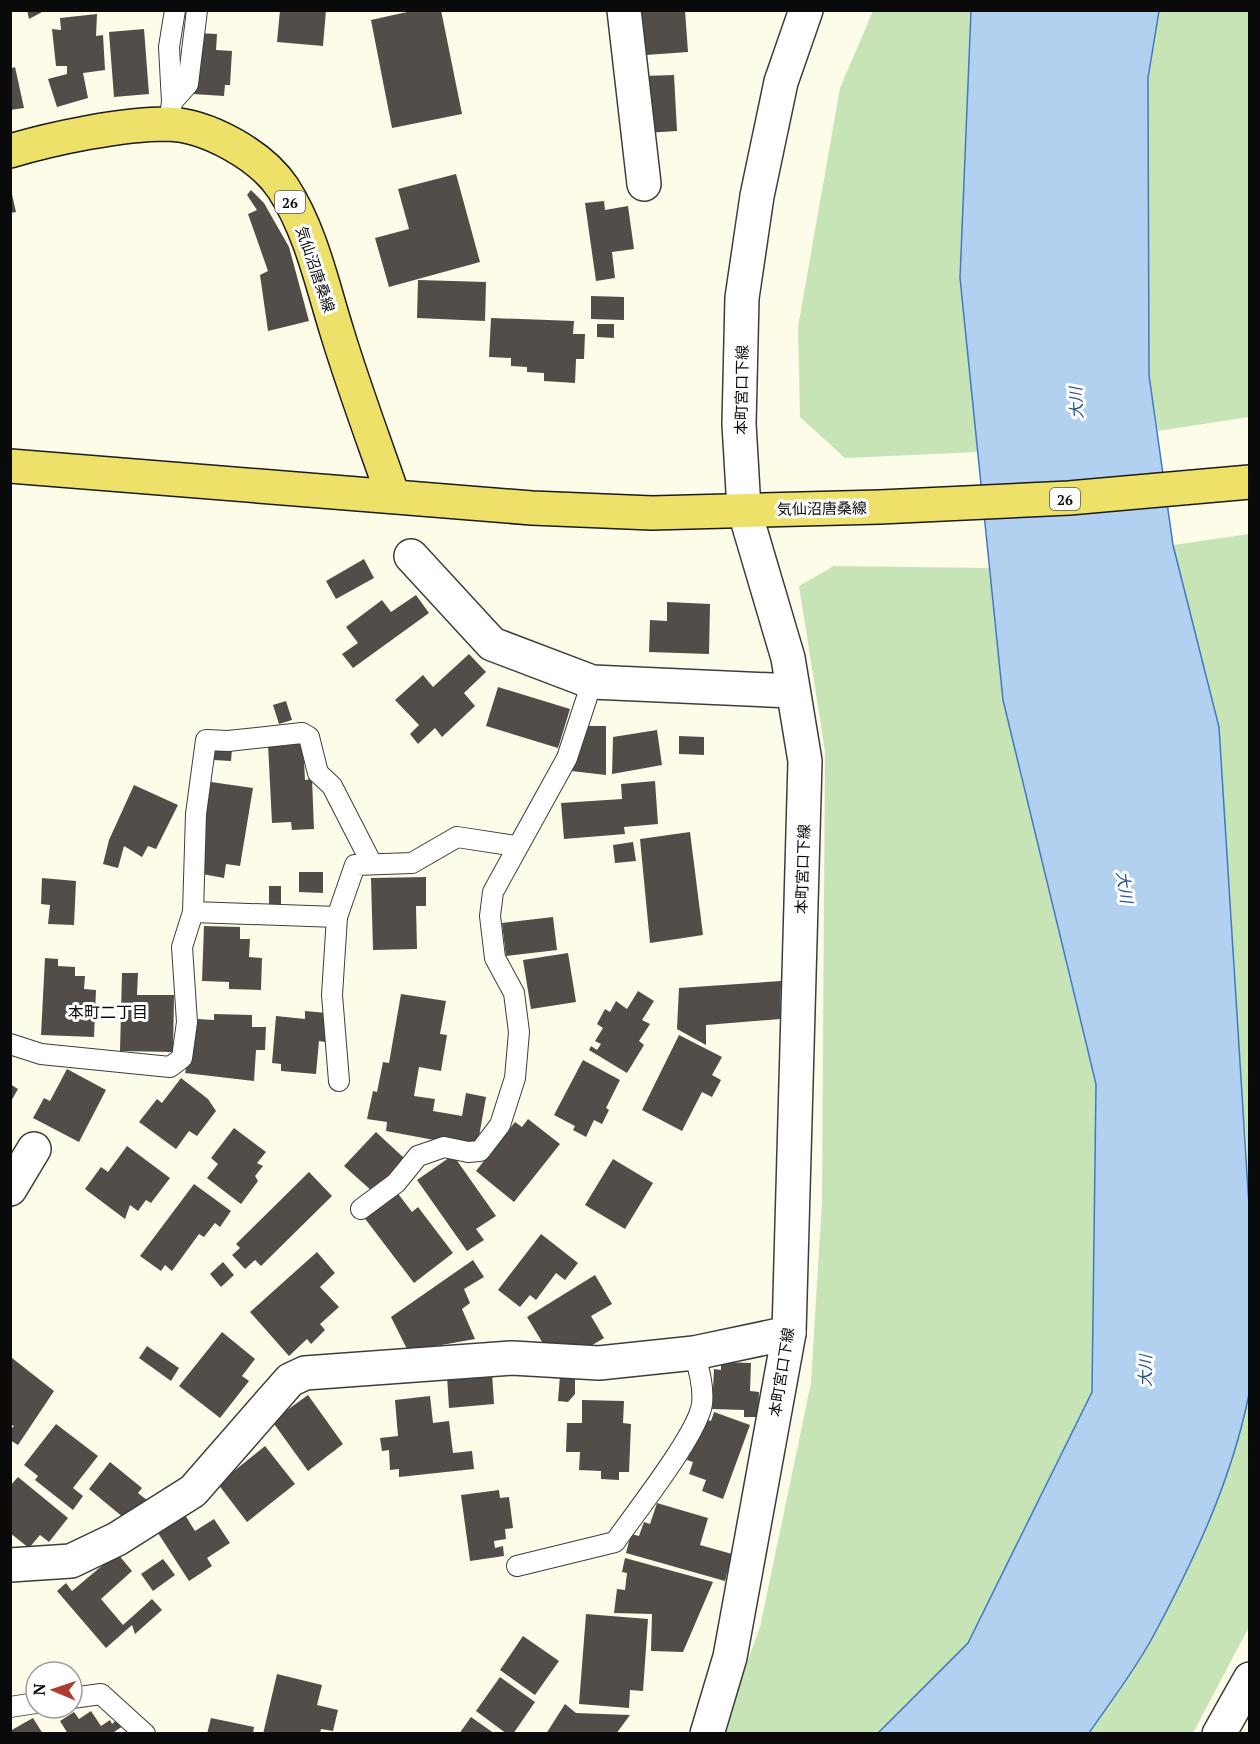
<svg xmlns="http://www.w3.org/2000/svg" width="1260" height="1744" font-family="'PT Serif','Noto Sans JP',serif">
	<rect width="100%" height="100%" fill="#fdfce9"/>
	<!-- green -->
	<g fill="#c7e4b7">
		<path d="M873,11H971L960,278L978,452L845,458L800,417L798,327L840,88Z"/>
		<path d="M1159,11H1249V417L1158,431L1149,375L1148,78Z"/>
		<path d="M1249,534V1206L1246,1135L1173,545Z"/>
		<path d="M834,566L989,568L1066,963L1096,1084L1092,1392L968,1643L877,1733L721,1734L760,1627L811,1383L822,1201L825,751L799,586Z"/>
		<path d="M1249,1394L1250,1625L1193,1733L1089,1734C1109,1704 1132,1674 1150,1642C1192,1565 1232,1480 1249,1394Z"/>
	</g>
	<!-- water -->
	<path fill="#b2d0f0" stroke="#407ac1" stroke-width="1.5" d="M971,11H1159L1148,78L1149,375L1173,545L1219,727L1249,1206V1394C1232,1480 1192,1565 1150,1642C1132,1674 1109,1704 1089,1733L877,1734L968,1643L1092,1392L1096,1084L1003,700L960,278Z"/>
	<!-- building -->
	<g fill="#524d48">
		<path d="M27,10H46L29,19Z"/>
		<path d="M280,10H326L323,46L277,42Z"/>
		<path d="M416,10H441L462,114L392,128L371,20Z"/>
		<path d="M636,10H685L688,52L646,55L643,29L638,30Z"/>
		<path d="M97,14L96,36L103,35L105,70L83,73L88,98L57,107L48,79L67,74V66H56L52,29L61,30L60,18Z"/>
		<path d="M144,29L149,94L114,97L109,32Z"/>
		<path d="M197,33L217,34L216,50L232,51L230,85H225L224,96L193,94Z"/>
		<path d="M15,67L24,108L10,110V69Z"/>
		<path d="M674,75L677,131L645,133L643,76Z"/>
		<path d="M456,174L480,262L389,287L375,238L409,229L398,189Z"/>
		<path d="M10,186L16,212L10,213Z"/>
		<path d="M251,190L264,203L289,247L309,321L268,331L260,275L268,271L248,214L257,210L247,195Z"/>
		<path d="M604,201L605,210L628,206L634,249L612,252L615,278L596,281L585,203Z"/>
		<path d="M418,280L486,282L485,321L417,318Z"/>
		<path d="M591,296L624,297V320L591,319Z"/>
		<path d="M491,318L574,321L573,334H585L584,359H576L575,383L544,381V373L527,372V367L511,366V358L489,357Z"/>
		<path d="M597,324H614V338L597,337Z"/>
		<path d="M364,559L374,578L336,599L326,581Z"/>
		<path d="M416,595L429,613L353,668L342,654L358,643L346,627L382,600L391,612Z"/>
		<path d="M667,602L710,604L709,654L649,652L650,620L667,621Z"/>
		<path d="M469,654L486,672L464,693L475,706L442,737L435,728L418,744L410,734L419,725L395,700L423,675L433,687Z"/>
		<path d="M498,687L570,709L558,748L486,726Z"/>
		<path d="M286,701L292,720L279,724L273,705Z"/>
		<path d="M585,726H606V775L571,771Z"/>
		<path d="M657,730L662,765L612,774L613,737Z"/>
		<path d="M679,736L704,737V755L679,754Z"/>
		<path d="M303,743L305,780L312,779L314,829L292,830L291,822L272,823L268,744Z"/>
		<path d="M214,748L232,749L231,761L213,760Z"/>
		<path d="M655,781L658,824L624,827L625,834L564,839L561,803L622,799L621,784Z"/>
		<path d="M211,782L253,788L240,866L226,864L224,878L197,873Z"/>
		<path d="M134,785L178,805L156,849L148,846L142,857L124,846L118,868L103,864L109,840Z"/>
		<path d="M690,832L703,935L650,943L640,839Z"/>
		<path d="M633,842L636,861L615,863L613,845Z"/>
		<path d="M299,872H323V893L299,892Z"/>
		<path d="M426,877V906H416L417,949L373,950L371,878Z"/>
		<path d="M42,878L76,881L74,925L48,924L50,905L41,904Z"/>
		<path d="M269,886H281V905L269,906Z"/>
		<path d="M553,917L557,950L506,956L502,923Z"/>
		<path d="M204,926L240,927V939H250L249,957L262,958L261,990L229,989V982L202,981Z"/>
		<path d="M568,953L576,1002L531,1009L523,960Z"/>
		<path d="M45,958L58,959V966L75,967V976H85L84,989L96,990L94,1037L41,1035Z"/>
		<path d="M122,973H138L137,995H174L173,1052L120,1051Z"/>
		<path d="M781,981L780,1019L706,1025V1045L677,1029L679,988Z"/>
		<path d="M638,991L654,1001L642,1020L650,1024L639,1041L644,1045L627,1073L589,1050L591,1046L597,1050L601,1044L595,1041L603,1028L597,1024L605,1009L610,1012L616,1001L627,1009Z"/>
		<path d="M401,994L446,1001L440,1034L447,1035L441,1071L419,1067L414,1096L435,1099L433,1111L462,1116L466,1093L486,1097L477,1148L386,1131L387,1122L367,1119L373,1091L377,1092L383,1062L389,1063Z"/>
		<path d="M305,1011L327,1013L325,1042L319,1041L316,1074L281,1071V1064L272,1063L276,1016L305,1019Z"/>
		<path d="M214,1014L252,1015V1027H266L265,1050H256L254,1081L185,1073L198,1019L214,1020Z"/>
		<path d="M679,1035L722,1057L712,1075L721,1080L712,1097L702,1092L682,1131L642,1110Z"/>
		<path d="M583,1060L620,1080L606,1108L609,1110L602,1124L594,1120L586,1137L573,1130L575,1126L554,1115Z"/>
		<path d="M67,1069L106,1090L79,1142L33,1118L44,1098L50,1101Z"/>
		<path d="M181,1078L208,1099L216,1111L197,1136L189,1131L176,1149L139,1122L157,1099L162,1103Z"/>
		<path d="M10,1084L18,1089L10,1103Z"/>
		<path d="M528,1119L560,1144L514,1202L476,1171L515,1122L522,1127Z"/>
		<path d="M234,1128L266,1152L257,1163L263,1166L255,1176L258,1181L241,1204L207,1178L218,1164L211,1158Z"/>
		<path d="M376,1132L404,1158L373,1192L344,1166Z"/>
		<path d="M127,1146L170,1178L151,1203L146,1200L138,1211L130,1205L125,1219L85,1189L101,1167L108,1172Z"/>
		<path d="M453,1155L496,1216L476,1229L484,1240L467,1251L417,1180Z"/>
		<path d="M613,1159L653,1183L625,1229L585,1205Z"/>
		<path d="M309,1172L332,1196L261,1266L255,1260L245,1269L232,1255L240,1248L236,1244Z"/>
		<path d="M194,1184L231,1211L220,1227L215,1223L204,1237L199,1234L172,1271L165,1265L161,1271L140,1256Z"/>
		<path d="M396,1191L412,1212L418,1207L453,1253L414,1283L363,1216Z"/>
		<path d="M541,1234L578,1263L565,1280L556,1273L536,1300L530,1295L520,1307L498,1290Z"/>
		<path d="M317,1252L335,1273L320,1287L339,1307L320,1324L325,1330L311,1344L307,1339L289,1356L250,1312Z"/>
		<path d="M473,1260L484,1277L464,1289L470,1303L462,1309L475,1339L408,1351L391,1317Z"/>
		<path d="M223,1262L234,1275L221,1287L210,1274Z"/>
		<path d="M595,1275L612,1304L591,1316L604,1338L584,1350L544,1345L527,1317Z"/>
		<path d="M222,1332L255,1359L242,1376L249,1381L220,1418L179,1386Z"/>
		<path d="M147,1346L179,1368L171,1381L139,1358Z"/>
		<path d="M12,1358L54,1391L18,1445L10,1440V1430L14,1426L10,1424Z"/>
		<path d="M721,1362L751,1363L750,1391L759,1392L758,1417H744V1410L712,1409L714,1369L721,1370Z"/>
		<path d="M492,1373L494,1404L449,1408L447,1376Z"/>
		<path d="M560,1375H575V1394L568,1402L558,1401Z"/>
		<path d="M308,1395L343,1444L308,1471L272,1421Z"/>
		<path d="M430,1396L433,1423L449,1421L453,1453L472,1451L474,1469L399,1477V1469L390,1470L389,1450L382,1451L380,1438L398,1436L395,1400Z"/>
		<path d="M582,1400L624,1401L623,1423L631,1424L629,1472H619V1480L601,1479V1471L579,1470L580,1452H566L567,1423H582Z"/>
		<path d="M714,1412L750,1425L723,1499L702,1491L706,1480L689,1474L693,1462L687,1460L703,1418L711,1421Z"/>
		<path d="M56,1424L98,1456L73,1488L83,1496L73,1510L35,1480L38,1476L24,1465Z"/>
		<path d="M265,1446L295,1484L247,1522L218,1484Z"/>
		<path d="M110,1462L142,1488L138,1493L148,1501L136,1515L130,1511L124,1518L89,1489Z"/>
		<path d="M18,1477L68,1518L49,1542L40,1535L29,1548L10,1533V1486Z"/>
		<path d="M499,1490L500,1498L509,1497L513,1528L505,1529L506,1539L494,1541L495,1548L503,1546L504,1556L470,1561L461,1495Z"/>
		<path d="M657,1503L708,1518L700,1545L732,1554L725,1581L626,1553L631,1534L639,1536L644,1522L650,1524Z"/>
		<path d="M185,1515L195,1531L214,1519L230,1543L207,1558L212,1566L189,1581L158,1533Z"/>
		<path d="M117,1553L132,1571L101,1599L123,1625L152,1599L162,1610L135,1634L132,1625L106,1648L57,1591L66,1583L72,1591Z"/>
		<path d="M625,1558L713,1582L683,1652L651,1651L652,1614L614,1613L617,1589L625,1590L627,1573L622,1572Z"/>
		<path d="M163,1559L175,1575L153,1591L141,1574Z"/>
		<path d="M586,1614L648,1619L643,1691L630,1690L629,1708L579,1704Z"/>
		<path d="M523,1636L559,1661L535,1695L500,1670Z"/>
		<path d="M277,1674L322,1685L317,1705L338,1710L333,1731L321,1729L320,1734H263Z"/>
		<path d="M500,1677L535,1702L513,1734H507L476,1711Z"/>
		<path d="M565,1704L576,1713L630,1715L616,1734H546Z"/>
		<path d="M91,1711L101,1726L110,1720L112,1724L118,1719L123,1726L114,1732L116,1734H68L60,1721L74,1712L79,1719Z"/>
		<path d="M471,1717L495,1734H459Z"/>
		<path d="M33,1718L43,1734H10V1731Z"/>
		<path d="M211,1718L254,1727L253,1734H207Z"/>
	</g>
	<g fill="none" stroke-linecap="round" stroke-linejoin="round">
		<!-- service casing -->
		<g stroke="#3d3d3d" stroke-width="22">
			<g id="service">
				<path d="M172,102L188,84L197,10"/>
				<path d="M169,124L172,102L169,47L175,10"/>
				<path d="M193,912L337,917L332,995L339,1081"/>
				<path d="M337,917L355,865L412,863L457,837L516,846"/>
				<path d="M10,1044L41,1054L170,1067L182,1058L187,1022L182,947L193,912L196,814L206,740L228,741L302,733L309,737L318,773L332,786L372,864"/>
				<path d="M361,1209L396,1183L418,1156L444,1147L468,1152L480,1151L500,1125L515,1078L519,1032L514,993L495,958L490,916L493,892L567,758L592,682"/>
				<path d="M517,1566L615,1542C635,1513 698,1434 702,1404C704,1387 699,1369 694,1353"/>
				<path d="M72,1698L101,1694L145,1734"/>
				<path d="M10,1707L36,1703"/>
			</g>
		</g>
		<!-- minor casing -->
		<g stroke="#3d3d3d" stroke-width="36">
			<g id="minor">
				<path d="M624,10L644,184"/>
				<path d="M411,556L492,644L592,682L793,691"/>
				<path d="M10,1189L34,1149"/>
				<path d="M10,1565L71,1561L117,1539L193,1491L290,1380L305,1373L512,1358L599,1363L694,1353L789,1333"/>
			</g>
		</g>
		<!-- tertiary casing -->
		<g stroke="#3d3d3d" stroke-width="36">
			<g id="tertiary">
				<path d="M707,1734L730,1657L789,1333L805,761L788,658L744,509L739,424L742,298L757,196L781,82L806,10"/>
				<path d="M1219,1734L1250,1679"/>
			</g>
		</g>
		<!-- primary casing -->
		<g stroke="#1b1b1b" stroke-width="36">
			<g id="primary">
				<path d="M10,151C54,138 121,124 167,124C207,125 261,155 283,188C311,231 322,284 337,332C354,388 374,441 393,496"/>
				<path d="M10,466L532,508L652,513L880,507L1069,498L1250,482"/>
			</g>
		</g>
		<!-- service -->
		<use href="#service" stroke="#fff" stroke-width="20"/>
		<!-- minor -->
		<use href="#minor" stroke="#fff" stroke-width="33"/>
		<!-- tertiary -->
		<use href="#tertiary" stroke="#fff" stroke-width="33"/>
		<!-- primary -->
		<use href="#primary" stroke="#ede16a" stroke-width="33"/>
	</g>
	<g text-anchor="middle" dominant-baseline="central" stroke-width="6" stroke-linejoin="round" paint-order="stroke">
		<!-- shield labels -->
		<g fill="#fff" stroke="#545454" stroke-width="1.5">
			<rect x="275" y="191" width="30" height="22" rx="4.5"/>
			<rect x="1050" y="488" width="30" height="22" rx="4.5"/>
		</g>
		<g font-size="14" font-weight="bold" fill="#0a0a0a">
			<text x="290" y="202">26</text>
			<text x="1065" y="499">26</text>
		</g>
		<!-- street labels -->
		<g font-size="15" fill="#0a0a0a" stroke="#fff">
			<text transform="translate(316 269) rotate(71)">気仙沼唐桑線</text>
			<text transform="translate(741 390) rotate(-89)">本町宮口下線</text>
			<text transform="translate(822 508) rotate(-1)">気仙沼唐桑線</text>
			<text transform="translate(802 869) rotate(-88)">本町宮口下線</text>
			<text transform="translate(781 1372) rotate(-81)">本町宮口下線</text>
		</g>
		<!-- water labels -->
		<g font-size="16" font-style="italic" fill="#1f4e90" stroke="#fff">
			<text transform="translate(1076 403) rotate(-93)">大川</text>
			<text transform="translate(1125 887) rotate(82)">大川</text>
			<text transform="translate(1145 1371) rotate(-89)">大川</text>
		</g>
		<!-- neighbourhood labels -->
		<g font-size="16" fill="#0a0a0a" stroke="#fff">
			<text x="108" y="1012">本町二丁目</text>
		</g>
	</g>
	<!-- border -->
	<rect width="1260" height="1744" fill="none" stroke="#0a0a0a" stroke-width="24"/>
	<!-- north arrow -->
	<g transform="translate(54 1690) rotate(272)"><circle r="28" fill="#ffffff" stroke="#9d9d9d" stroke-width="1.5"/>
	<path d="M0-4.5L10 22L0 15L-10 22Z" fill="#ae3c2f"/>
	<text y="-9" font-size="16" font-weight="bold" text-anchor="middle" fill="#0a0a0a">N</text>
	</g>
</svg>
